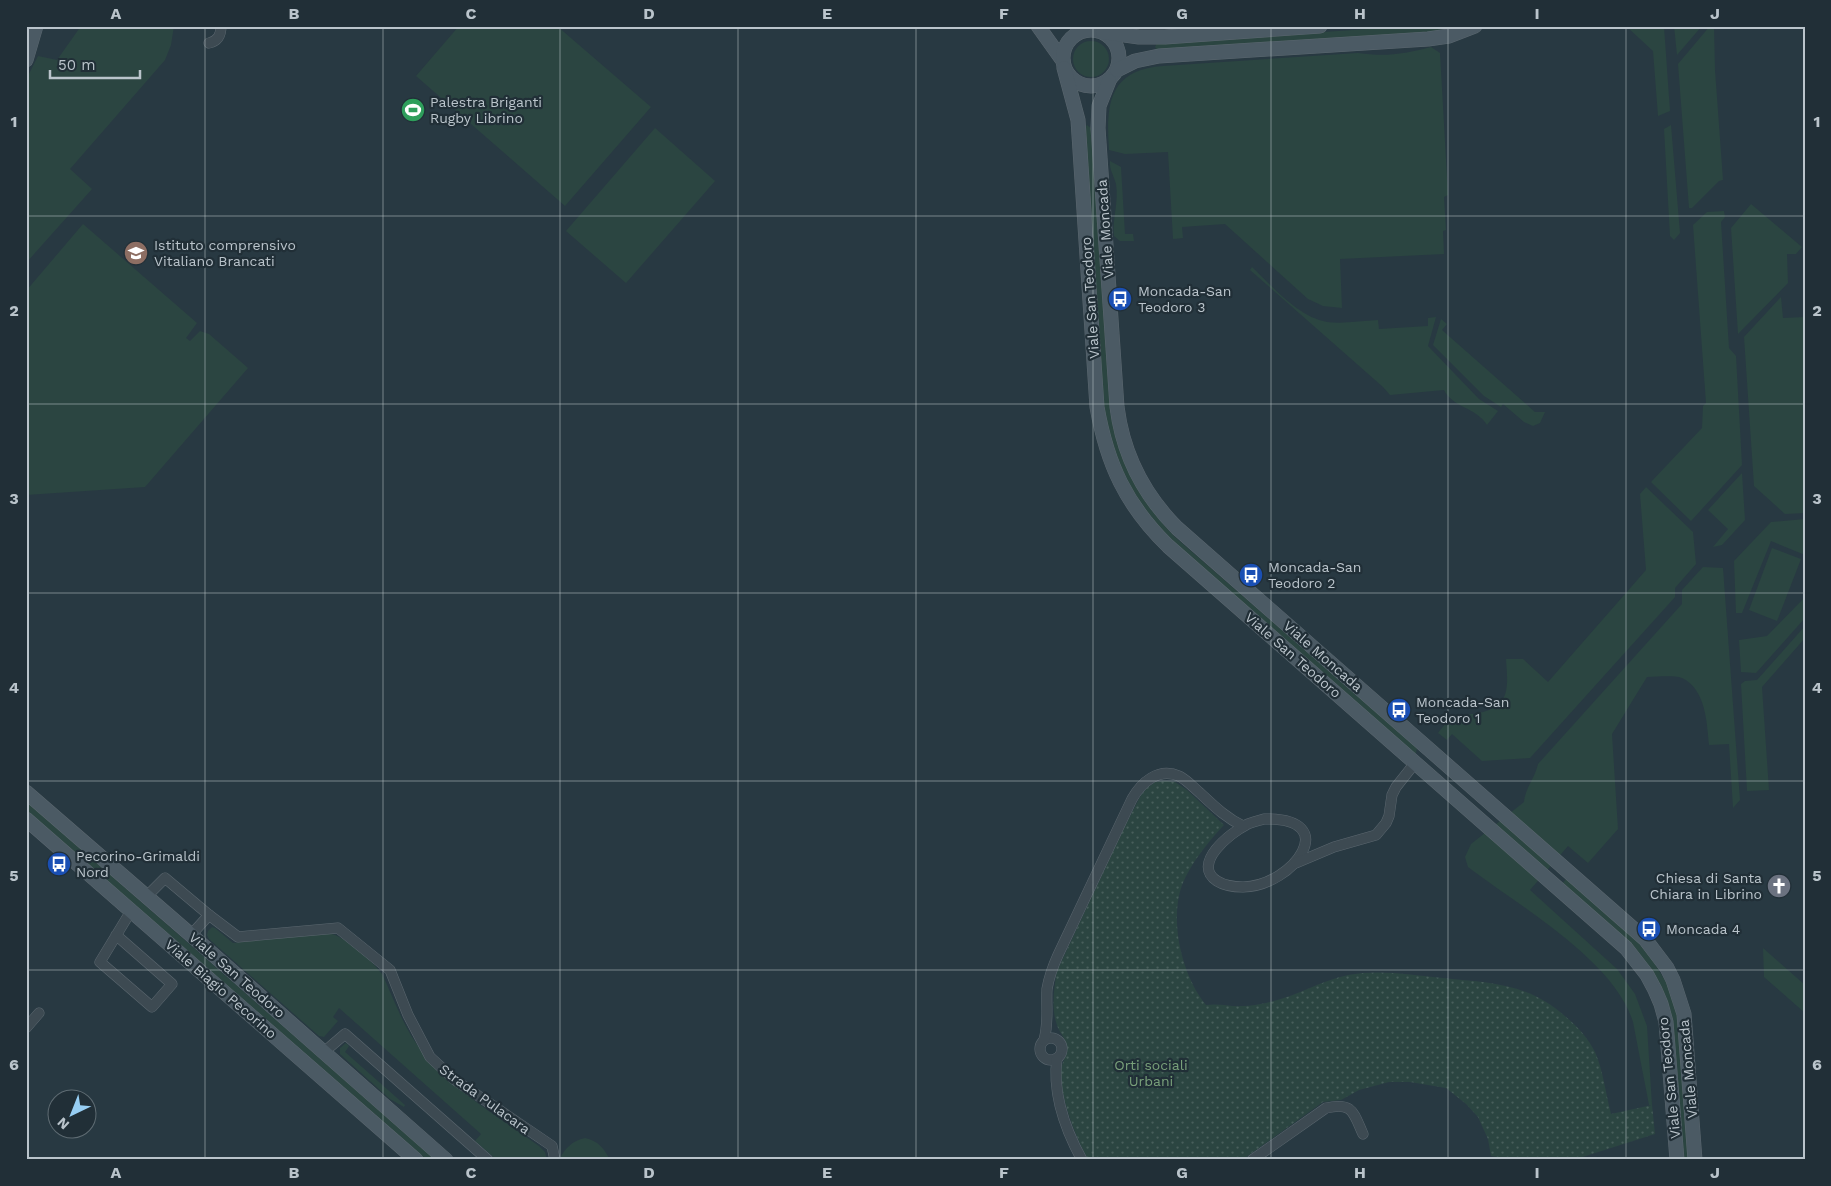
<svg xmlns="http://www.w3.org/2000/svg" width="1831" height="1186" font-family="'Work Sans',sans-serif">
	<defs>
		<pattern id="garden-dots" width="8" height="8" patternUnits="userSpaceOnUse" patternTransform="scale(1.25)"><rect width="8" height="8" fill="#2b4541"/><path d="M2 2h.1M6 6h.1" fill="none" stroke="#485e5b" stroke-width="1.8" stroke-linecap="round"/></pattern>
	</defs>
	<rect width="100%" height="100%" fill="#283942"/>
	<!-- grass -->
	<g fill="#2b4541">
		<path d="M81,26H174L171,45L165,60L70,169L92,189L26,263V80L38,56L57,60Z"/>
		<path d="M459,26H557L651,107L565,206L416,76Z"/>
		<path d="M1414,26H1457L1426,33L1157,50L1155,47L1157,43Z"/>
		<path d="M1626,26H1664L1670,111L1658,116L1653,51Z"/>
		<path d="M1674,26H1702L1677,55Z"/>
		<path d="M1710,26H1714L1715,70L1723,180L1719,181L1692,208H1689L1678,64Z"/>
		<circle cx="1091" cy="59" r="18"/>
		<path d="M1431,47L1440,53L1448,195L1444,197L1446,230L1443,231L1444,254L1340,259L1342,308L1323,306L1308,299L1225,224L1182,227L1183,238L1173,239L1168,152L1125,154L1109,150C1106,105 1108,70 1163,66L1358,53C1385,57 1405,54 1431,47Z"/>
		<path d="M1087,125L1092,129L1110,411C1121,466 1137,497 1175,537L1417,748L1416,753H1414L1171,541L1157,526L1136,498L1114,453L1102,402L1085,128Z"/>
		<path d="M1671,125L1680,233L1674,240L1670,236L1664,129Z"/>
		<path d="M655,128L715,181L626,283L566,231Z"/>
		<path d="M1110,161L1121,167L1125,234H1133L1134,241H1120L1114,236C1112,219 1119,202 1116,184C1114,176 1109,169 1110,161Z"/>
		<path d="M1751,204L1802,247L1796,254H1787L1788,283L1738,334L1731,228Z"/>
		<path d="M1724,211L1725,217L1721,222L1729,348L1736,356L1742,465L1691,521L1651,482L1702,428L1703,406L1706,403L1693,225L1707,212Z"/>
		<path d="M83,224L197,323L186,338L190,341L200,331L209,334L248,368L145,487L26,495V291Z"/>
		<path d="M1252,267C1272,286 1298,317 1327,322C1343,324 1361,321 1378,320L1379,329L1428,326V318L1436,317L1428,346L1479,399L1498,411L1487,425C1476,407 1453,408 1444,390L1390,395L1383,387L1250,270Z"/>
		<path d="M1781,297L1783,318L1805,317V513L1785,514L1754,486L1744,337Z"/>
		<path d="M1441,319L1447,324L1442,330L1535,412H1545L1540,423L1533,426L1524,422L1503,404L1501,407L1484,396L1433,345Z"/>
		<path d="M1742,473L1745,520L1722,545L1713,547L1728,529L1708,510Z"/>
		<path d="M1646,487L1693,532L1696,564L1675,588V597L1530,758L1482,761L1452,734L1447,740L1438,733C1442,728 1446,722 1452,719C1460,714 1469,715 1478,713C1511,707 1508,687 1506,659H1523L1548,682L1646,570L1640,494Z"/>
		<path d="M1805,519V555L1771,541L1742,613H1736L1734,561L1771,522Z"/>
		<path d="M1772,548L1801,559L1777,621L1749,610Z"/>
		<path d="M1703,567L1723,568L1740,800L1733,808L1729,744L1709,745C1707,724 1706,689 1682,678C1673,675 1657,677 1647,677L1612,734L1618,829L1588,863L1568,846L1530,890L1617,969L1635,994L1647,1026L1652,1105H1649L1633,1022C1614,960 1519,906 1468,867L1465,857L1471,844L1524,802C1525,788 1535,778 1538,764L1682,604V590Z"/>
		<path d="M1805,597V618L1756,673L1741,672L1739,640L1767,636Z"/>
		<path d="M1805,626V638L1762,687L1769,790L1747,791L1741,684L1745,681L1757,680Z"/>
		<path d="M26,801L436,1160H427L26,810Z"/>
		<path d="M1566,879L1637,941L1652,960L1668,985L1677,1011L1690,1160H1683L1674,1030C1672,1020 1671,1010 1667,1000C1648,950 1601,918 1562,884Z"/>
		<path d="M212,927L215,928L233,943L328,933C346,936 371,960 382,974C393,997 402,1023 416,1043C447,1087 496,1115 539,1146L545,1152L547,1160H497L475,1141L481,1134L339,1008L333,1017L338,1021L324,1037L319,1036L209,939L207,935L208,931Z"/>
		<path d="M1763,948L1805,985V1013L1764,977Z"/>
		<path d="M346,1043L349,1046L345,1052L405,1105L404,1107L390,1099L340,1054V1048Z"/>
		<path d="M585,1138C598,1141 604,1148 610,1160H559C565,1148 572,1141 585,1138Z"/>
	</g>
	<!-- garden -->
	<path fill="url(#garden-dots)" d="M1166,781L1175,782L1187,790L1224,825C1208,842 1191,863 1182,885C1169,921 1182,976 1206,1005C1219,1003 1230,1007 1243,1006C1251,1006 1259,1004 1266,1003C1295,997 1320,981 1348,975C1379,969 1412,975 1443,978C1491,983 1529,983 1566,1017C1578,1027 1588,1038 1595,1052C1603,1070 1606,1095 1611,1114L1652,1105L1655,1134L1573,1160H1516L1491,1156L1488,1139L1478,1117L1466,1104L1446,1088L1410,1082H1389L1359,1090L1341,1100L1323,1102L1242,1160H1088C1076,1137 1060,1098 1061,1072C1061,1063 1068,1055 1067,1046C1066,1039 1059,1032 1057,1025C1051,1009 1054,988 1057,971L1125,826L1141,795L1146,789L1155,782Z"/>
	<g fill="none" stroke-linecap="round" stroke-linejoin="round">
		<!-- minor casing -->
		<g stroke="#5b676f" stroke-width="11">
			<g id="minor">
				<path d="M209,43C218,41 221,35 221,26"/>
				<path d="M1264,819C1343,817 1294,886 1243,887C1234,887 1225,886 1217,881C1191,864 1230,833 1246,825C1251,822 1258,821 1264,819Z"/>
				<path d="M1296,863L1334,847L1376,835L1386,823L1389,816L1392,795L1396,787L1415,763"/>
				<path d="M147,896L165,878L209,915"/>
				<path d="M116,935L172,984L152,1007L100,962L131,911"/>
				<path d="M191,935L209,915L238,937L338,928L390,970L408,1015L430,1057L455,1080L552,1146L555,1160"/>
				<path d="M26,1028L39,1013"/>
				<circle cx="1051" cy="1049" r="11"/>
				<path d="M1044,1040C1049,1022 1046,1006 1047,989C1049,977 1053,966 1058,955L1132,799C1141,783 1158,767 1179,776C1187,780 1194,788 1200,793C1214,806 1226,818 1243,826"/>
				<path d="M324,1052L345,1034L488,1160"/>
				<path d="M1057,1058C1052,1094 1065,1129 1082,1160"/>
				<path d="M1252,1160L1326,1108C1353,1102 1353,1112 1363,1134"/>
			</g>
		</g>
		<!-- secondary casing -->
		<g stroke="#5b676f" stroke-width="15">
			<g id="secondary">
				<path d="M1038,26L1063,61"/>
				<circle cx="1091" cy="58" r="28"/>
				<path d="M1103,32L1139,37H1165L1320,26"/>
				<path d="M26,60L36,26"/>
				<path d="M1064,68L1078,120L1097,407C1107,464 1126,505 1168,546L1626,948L1647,975L1655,990L1661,1004L1666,1022L1677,1160"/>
				<path d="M1117,70L1135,61L1159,56L1428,39L1449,36L1475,26"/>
				<path d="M1109,81L1099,106L1098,128L1117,407C1123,454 1144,495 1177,528L1645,939L1667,968L1673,980L1684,1014L1695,1160"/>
				<path d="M26,792L191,935L446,1160"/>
				<path d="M26,819L416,1160"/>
			</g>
		</g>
		<!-- minor -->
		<use href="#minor" stroke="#3d4a52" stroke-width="10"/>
		<!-- secondary -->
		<use href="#secondary" stroke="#4b5a64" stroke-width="14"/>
	</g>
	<!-- grid -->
	<path fill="none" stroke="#bac4cb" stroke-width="1" stroke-opacity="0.55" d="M205,26V1160M383,26V1160M560,26V1160M738,26V1160M916,26V1160M1093,26V1160M1271,26V1160M1448,26V1160M1626,26V1160M26,216H1805M26,404H1805M26,593H1805M26,781H1805M26,970H1805"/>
	<!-- icons -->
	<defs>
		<g id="stadium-disc" transform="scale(1.25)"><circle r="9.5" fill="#2e9e5b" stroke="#212f37"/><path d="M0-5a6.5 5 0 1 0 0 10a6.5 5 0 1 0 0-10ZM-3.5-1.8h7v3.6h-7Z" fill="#fff"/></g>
		<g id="school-disc" transform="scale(1.25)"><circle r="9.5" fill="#8d6e63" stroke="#212f37"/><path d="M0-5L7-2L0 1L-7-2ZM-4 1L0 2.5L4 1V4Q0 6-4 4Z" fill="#fff"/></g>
		<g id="bus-disc" transform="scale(1.25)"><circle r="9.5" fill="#1a4fb4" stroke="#212f37"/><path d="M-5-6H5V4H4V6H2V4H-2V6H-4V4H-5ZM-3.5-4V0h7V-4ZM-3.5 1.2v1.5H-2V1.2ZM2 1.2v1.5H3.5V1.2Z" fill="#fff"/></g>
		<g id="church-disc" transform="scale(1.25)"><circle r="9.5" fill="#6b7280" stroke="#212f37"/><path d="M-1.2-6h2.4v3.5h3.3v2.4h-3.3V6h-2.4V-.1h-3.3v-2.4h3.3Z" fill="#fff"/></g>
	</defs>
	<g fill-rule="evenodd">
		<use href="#stadium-disc" x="413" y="110"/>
		<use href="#school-disc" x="136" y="253"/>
		<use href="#bus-disc" x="1120" y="299"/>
		<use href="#bus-disc" x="1251" y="575"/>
		<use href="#bus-disc" x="1399" y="710"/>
		<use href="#bus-disc" x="59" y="864"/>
		<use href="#church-disc" x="1779" y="886"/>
		<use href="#bus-disc" x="1649" y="929"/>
	</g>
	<g text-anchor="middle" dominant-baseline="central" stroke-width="4.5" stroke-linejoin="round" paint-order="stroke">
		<!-- poi labels -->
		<g font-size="14" fill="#bac4cb" stroke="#212f37" text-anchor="start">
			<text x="430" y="102">Palestra Briganti<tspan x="430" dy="16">Rugby Librino</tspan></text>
			<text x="154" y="245">Istituto comprensivo<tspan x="154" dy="16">Vitaliano Brancati</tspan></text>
			<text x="1138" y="291">Moncada-San<tspan x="1138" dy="16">Teodoro 3</tspan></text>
			<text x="1268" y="567">Moncada-San<tspan x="1268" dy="16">Teodoro 2</tspan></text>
			<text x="1416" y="702">Moncada-San<tspan x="1416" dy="16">Teodoro 1</tspan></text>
			<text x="76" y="856">Pecorino-Grimaldi<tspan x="76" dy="16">Nord</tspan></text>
			<text x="1762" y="878" text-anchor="end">Chiesa di Santa<tspan x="1762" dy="16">Chiara in Librino</tspan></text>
			<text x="1666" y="929">Moncada 4</text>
		</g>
		<!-- street labels -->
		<g font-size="14" fill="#bac4cb" stroke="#212f37">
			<text transform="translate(1105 229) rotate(-94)">Viale Moncada</text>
			<text transform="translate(1090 298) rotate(-94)">Viale San Teodoro</text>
			<text transform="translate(1293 655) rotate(41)">Viale San Teodoro</text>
			<text transform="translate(1323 656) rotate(41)">Viale Moncada</text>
			<text transform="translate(237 975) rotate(41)">Viale San Teodoro</text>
			<text transform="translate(221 989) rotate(41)">Viale Biagio Pecorino</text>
			<text transform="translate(1688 1069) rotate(-95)">Viale Moncada</text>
			<text transform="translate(1669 1078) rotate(-96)">Viale San Teodoro</text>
			<text transform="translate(485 1099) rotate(36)">Strada Pulacara</text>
		</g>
		<!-- park labels -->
		<g font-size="14" fill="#79a07a" stroke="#212f37">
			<text x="1151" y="1065">Orti sociali<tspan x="1151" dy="16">Urbani</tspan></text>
		</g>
	</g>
	<!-- border -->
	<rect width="1831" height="1186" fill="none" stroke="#212f37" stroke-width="55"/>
	<!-- north arrow -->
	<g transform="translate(72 1114) rotate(223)"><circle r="24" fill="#212f37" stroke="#5e6b72"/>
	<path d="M0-4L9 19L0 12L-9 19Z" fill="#97cef3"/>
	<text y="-8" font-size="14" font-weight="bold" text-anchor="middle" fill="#bac4cb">N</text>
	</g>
	<!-- scale -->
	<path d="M50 70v8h90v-8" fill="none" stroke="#bac4cb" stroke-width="2.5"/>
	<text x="58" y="70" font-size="15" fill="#bac4cb" stroke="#212f37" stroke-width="4" paint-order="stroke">50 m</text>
	<rect x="28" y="28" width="1776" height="1130" fill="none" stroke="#bac4cb" stroke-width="2"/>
	<g font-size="16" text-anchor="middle" font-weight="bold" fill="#bac4cb">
		<text x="116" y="19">A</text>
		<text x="294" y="19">B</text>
		<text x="471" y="19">C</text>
		<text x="649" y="19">D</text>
		<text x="827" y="19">E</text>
		<text x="1004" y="19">F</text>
		<text x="1182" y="19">G</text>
		<text x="1360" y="19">H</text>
		<text x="1537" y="19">I</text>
		<text x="1715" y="19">J</text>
		<text x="14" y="127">1</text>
		<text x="1817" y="127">1</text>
		<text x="14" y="316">2</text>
		<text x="1817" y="316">2</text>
		<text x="14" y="504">3</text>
		<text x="1817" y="504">3</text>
		<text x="14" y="693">4</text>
		<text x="1817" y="693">4</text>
		<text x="14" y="881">5</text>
		<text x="1817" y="881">5</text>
		<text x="14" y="1070">6</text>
		<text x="1817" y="1070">6</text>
		<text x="116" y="1178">A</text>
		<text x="294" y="1178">B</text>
		<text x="471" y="1178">C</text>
		<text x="649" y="1178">D</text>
		<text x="827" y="1178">E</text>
		<text x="1004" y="1178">F</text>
		<text x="1182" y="1178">G</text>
		<text x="1360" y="1178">H</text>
		<text x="1537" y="1178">I</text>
		<text x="1715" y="1178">J</text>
	</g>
</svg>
